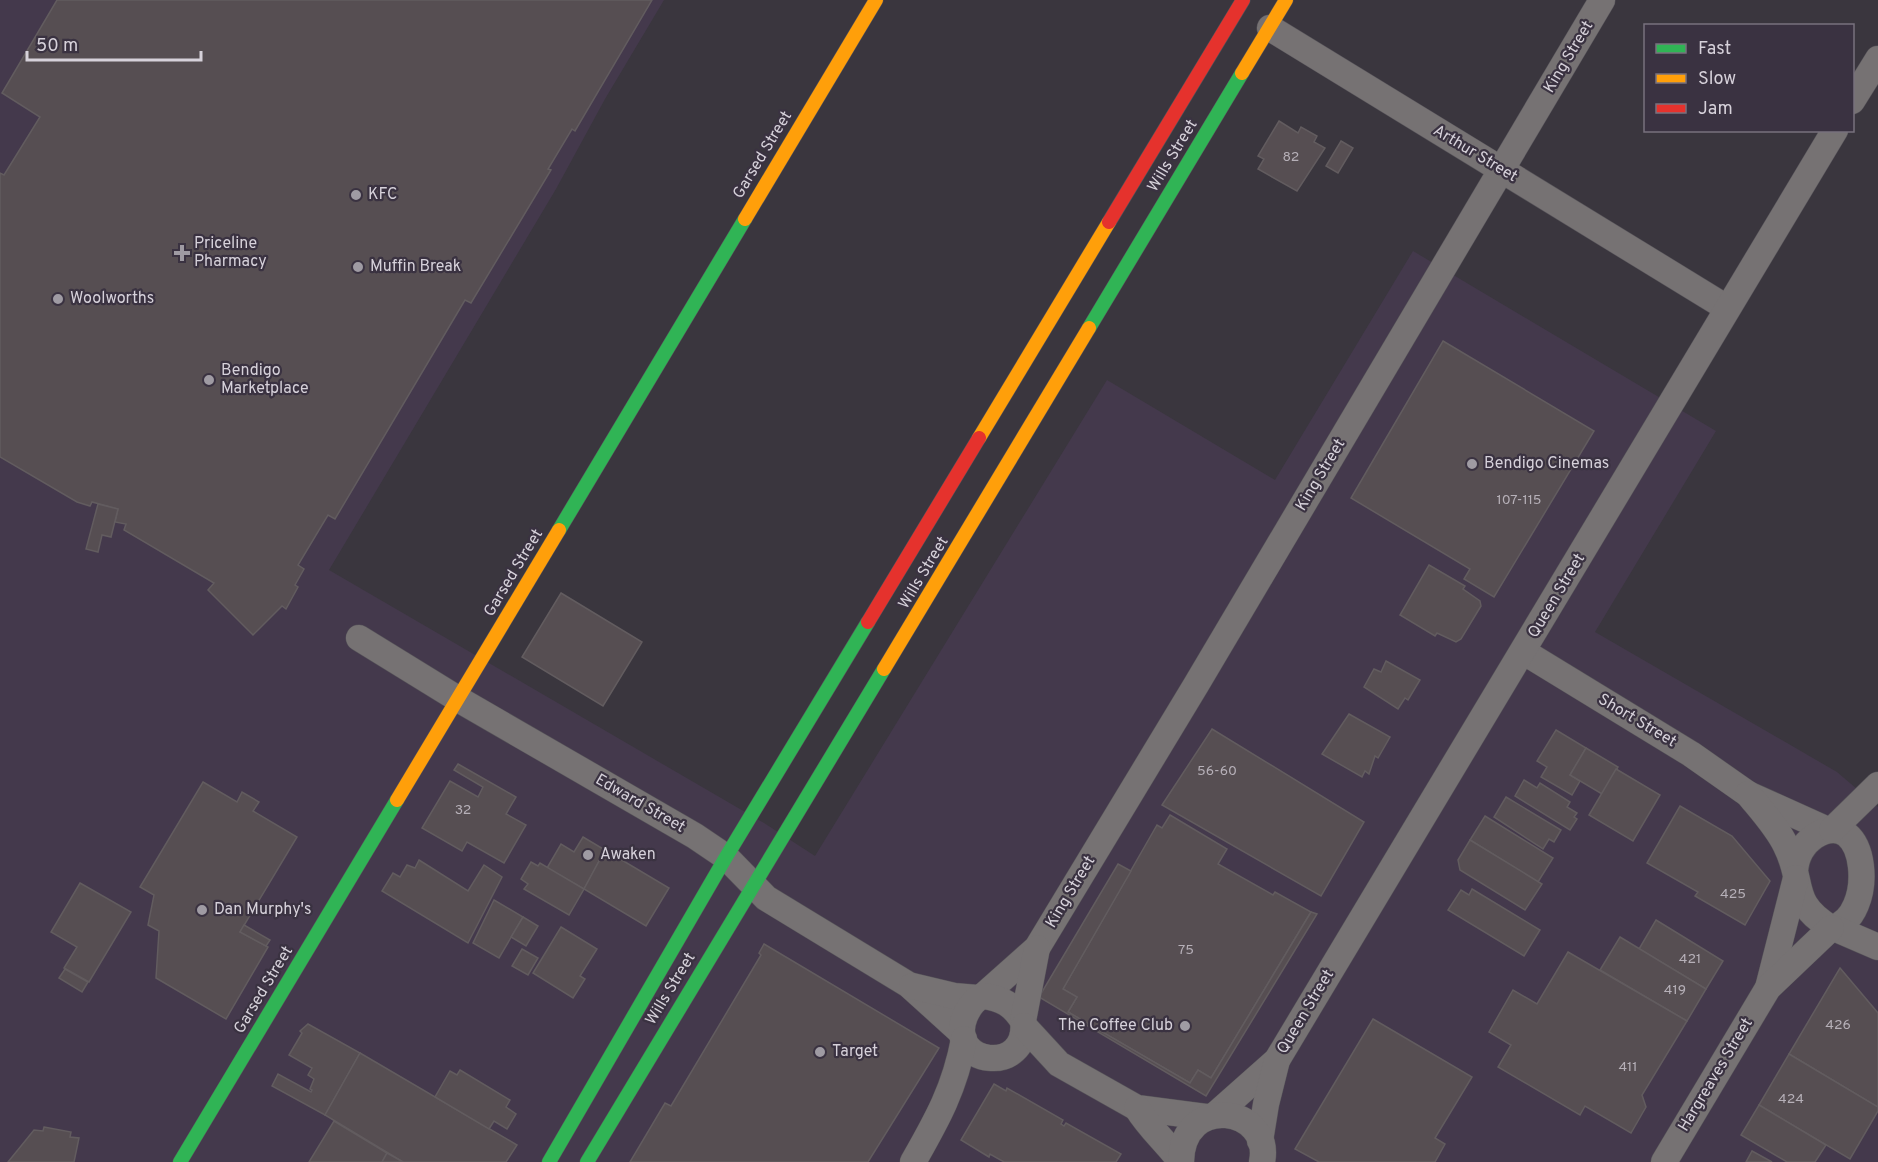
<svg xmlns="http://www.w3.org/2000/svg" width="1878" height="1162" font-family="Overpass,sans-serif">
	<rect width="100%" height="100%" fill="#3a363e"/>
	<!-- built -->
	<path fill="#44394c" d="M0,0H664L605,99L556,189L329,570L764,823L815,856L1107,380L1275,480L1413,251L1716,431L1595,632L1837,772L1878,807V1162H0Z"/>
	<!-- building -->
	<g fill="#564e52" stroke="#625c5f" stroke-width="1.5">
		<path d="M57,0H652L575,131L572,129L548,169L551,170L471,303L465,300L335,519L328,515L298,565L304,569L295,585L298,587L286,609L282,606L253,635L208,590L214,583L124,530L126,524L115,522L118,509L92,502L90,506L77,502L0,457V173L4,175L40,117L2,93Z"/>
		<path d="M1279,121L1298,133L1301,127L1317,136L1314,142L1325,148L1297,191L1258,169L1264,159L1258,156Z"/>
		<path d="M1341,141L1353,148L1338,173L1326,166Z"/>
		<path d="M1443,341L1594,431L1494,597L1464,579L1470,569L1351,498Z"/>
		<path d="M98,504L118,509L111,537L102,535L98,552L86,549Z"/>
		<path d="M1429,565L1465,586L1463,589L1480,601L1481,606L1461,639L1456,642L1437,633L1435,636L1400,615Z"/>
		<path d="M561,593L642,642L603,706L522,657Z"/>
		<path d="M1386,661L1420,680L1408,700L1405,698L1398,709L1364,687L1374,669L1381,672Z"/>
		<path d="M1349,714L1390,737L1378,758L1375,756L1369,774L1365,771L1362,777L1322,754Z"/>
		<path d="M1212,729L1364,822L1321,896L1162,805Z"/>
		<path d="M1556,730L1586,748L1570,775L1580,781L1572,795L1541,777L1547,767L1537,761Z"/>
		<path d="M1586,748L1618,767L1602,794L1570,775Z"/>
		<path d="M458,764L516,797L506,814L526,825L504,863L467,842L462,851L422,828L450,781L478,797L483,787L454,770Z"/>
		<path d="M1616,769L1660,795L1633,841L1589,815Z"/>
		<path d="M1524,780L1537,788L1540,783L1570,802L1567,807L1577,813L1574,817L1577,819L1570,830L1515,796Z"/>
		<path d="M203,782L237,802L242,792L259,802L253,811L297,837L240,932L268,947L226,1019L156,978L159,931L148,925L154,895L140,887Z"/>
		<path d="M1506,797L1561,830L1554,842L1549,839L1543,849L1494,817Z"/>
		<path d="M1680,806L1732,836L1770,881L1745,925L1695,896L1698,892L1647,863Z"/>
		<path d="M1170,815L1227,849L1218,864L1273,895L1275,892L1311,912L1211,1078L1198,1070L1190,1083L1068,1012L1077,997L1063,989L1157,825L1162,828Z"/>
		<path d="M1485,816L1553,858L1538,882L1470,840Z"/>
		<path d="M583,837L605,850L584,889L547,868L561,844L574,852Z"/>
		<path d="M1470,840L1542,884L1525,910L1460,870L1458,860Z"/>
		<path d="M605,850L669,888L646,926L584,889Z"/>
		<path d="M419,860L468,891L484,865L502,877L468,943L382,891L393,873L400,877L407,865L415,868Z"/>
		<path d="M531,862L538,866L540,863L584,889L569,915L524,889L528,884L521,879Z"/>
		<path d="M1118,864L1131,871L1063,989L1077,997L1068,1012L1190,1083L1198,1070L1211,1078L1311,912L1317,914L1206,1096L1039,997Z"/>
		<path d="M80,883L131,912L89,982L64,968L77,947L51,932Z"/>
		<path d="M1472,889L1540,930L1524,956L1448,910L1461,890L1469,895Z"/>
		<path d="M494,900L523,917L499,958L473,943Z"/>
		<path d="M523,917L538,926L526,946L511,937Z"/>
		<path d="M1656,920L1723,961L1706,989L1639,949Z"/>
		<path d="M244,925L270,940L266,946L240,932Z"/>
		<path d="M561,927L597,949L580,976L585,979L573,998L533,973Z"/>
		<path d="M1620,937L1706,989L1687,1021L1600,970Z"/>
		<path d="M764,944L939,1048L868,1162H630L665,1103L671,1106L761,955L759,953Z"/>
		<path d="M522,949L538,958L528,975L512,966Z"/>
		<path d="M1568,952L1687,1021L1642,1095L1646,1107L1631,1133L1585,1106L1580,1115L1498,1067L1511,1045L1489,1032L1513,990L1537,1004Z"/>
		<path d="M1840,968L1878,1013V1107L1789,1054Z"/>
		<path d="M65,969L88,982L82,992L59,978Z"/>
		<path d="M1373,1019L1472,1077L1435,1138L1445,1144L1435,1162H1319L1295,1149Z"/>
		<path d="M308,1024L360,1053L325,1115L272,1086L278,1074L311,1092L312,1090L310,1089L314,1079L308,1075L312,1068L289,1055L302,1033L300,1031Z"/>
		<path d="M360,1053L517,1145L506,1162H403L325,1115Z"/>
		<path d="M1789,1054L1878,1107V1111L1850,1159L1759,1105Z"/>
		<path d="M460,1070L510,1100L506,1107L516,1114L507,1129L494,1121L489,1129L435,1097L450,1071L457,1075Z"/>
		<path d="M994,1084L1006,1091L1007,1088L1063,1120L1061,1124L1064,1126L1066,1123L1121,1154L1116,1162H1004L990,1154L989,1157L961,1140Z"/>
		<path d="M1759,1105L1826,1145L1815,1162H1787L1741,1135Z"/>
		<path d="M334,1121L387,1153L382,1162H309Z"/>
		<path d="M44,1127L71,1132L70,1137L79,1138L74,1162H8L34,1130L43,1131Z"/>
		<path d="M1752,1151L1772,1162H1746Z"/>
		<path d="M387,1153L403,1162H382Z"/>
	</g>
	<g fill="none" stroke-linecap="round" stroke-linejoin="round">
		<!-- street casing -->
		<g stroke="#565359" stroke-width="27">
			<g id="street">
				<path d="M1270,28L1727,308"/>
				<path d="M1852,101L1878,59"/>
				<path d="M359,638L458,699L695,836L726,857L766,898L909,985L962,1033"/>
				<path d="M1524,652L1691,754L1748,794L1828,830"/>
				<path d="M1748,794C1761,810 1777,827 1786,846C1805,883 1788,902 1831,928C1878,919 1869,802 1815,836C1803,844 1796,857 1795,871"/>
				<path d="M1832,830L1878,785"/>
				<path d="M1834,928L1878,947"/>
				<path d="M912,986L954,996L978,998"/>
				<path d="M1768,988L1796,878"/>
				<path d="M983,996L1037,948L1196,685L1602,0"/>
				<path d="M983,996C1002,998 1013,1005 1023,1021C1030,1076 945,1066 965,1016C969,1007 974,999 983,996Z"/>
				<path d="M1023,1021L1037,948"/>
				<path d="M1024,1026L1059,1064L1137,1108L1206,1117"/>
				<path d="M1137,1108C1149,1128 1167,1143 1181,1162"/>
				<path d="M1215,1115L1277,1060L1835,130"/>
				<path d="M1260,1141L1266,1104L1277,1060"/>
				<path d="M913,1162C937,1120 955,1088 964,1039"/>
				<path d="M1181,1162C1182,1092 1273,1107 1262,1162"/>
				<path d="M1664,1162L1768,988L1831,928"/>
			</g>
		</g>
		<!-- fast casing -->
		<g stroke="#565359" stroke-width="15">
			<g id="fast">
				<path d="M1089,328L1242,73"/>
				<path d="M559,530L745,219"/>
				<path d="M180,1162L397,800"/>
				<path d="M549,1162L726,857L868,622"/>
				<path d="M587,1162L884,669"/>
			</g>
		</g>
		<!-- slow casing -->
		<g stroke="#565359" stroke-width="15">
			<g id="slow">
				<path d="M1242,73L1286,0"/>
				<path d="M745,219L876,0"/>
				<path d="M979,438L1109,222"/>
				<path d="M884,669L1089,328"/>
				<path d="M397,800L559,530"/>
			</g>
		</g>
		<!-- jam casing -->
		<g stroke="#565359" stroke-width="15">
			<g id="jam">
				<path d="M1109,222L1243,0"/>
				<path d="M868,622L979,438"/>
			</g>
		</g>
		<!-- street -->
		<use href="#street" stroke="#767273" stroke-width="26"/>
		<!-- fast -->
		<use href="#fast" stroke="#30b455" stroke-width="14"/>
		<!-- slow -->
		<use href="#slow" stroke="#ff9f0a" stroke-width="14"/>
		<!-- jam -->
		<use href="#jam" stroke="#e5322d" stroke-width="14"/>
	</g>
	<!-- markers -->
	<g fill="#9f9ba3" stroke="#3a3241" stroke-width="2">
		<circle cx="356" cy="195" r="6"/>
		<path d="M179 244h6v6h6v6h-6v6h-6v-6h-6v-6h6z"/>
		<circle cx="358" cy="267" r="6"/>
		<circle cx="58" cy="299" r="6"/>
		<circle cx="209" cy="380" r="6"/>
		<circle cx="1472" cy="464" r="6"/>
		<circle cx="588" cy="855" r="6"/>
		<circle cx="202" cy="910" r="6"/>
		<circle cx="1185" cy="1026" r="6"/>
		<circle cx="820" cy="1052" r="6"/>
	</g>
	<g text-anchor="middle" dominant-baseline="central" stroke-width="4.5" stroke-linejoin="round" paint-order="stroke">
		<!-- number labels -->
		<g font-size="14" fill="#b6b0b8">
			<text x="1291" y="157">82</text>
			<text x="1519" y="500">107-115</text>
			<text x="1217" y="771">56-60</text>
			<text x="463" y="810">32</text>
			<text x="1733" y="894">425</text>
			<text x="1186" y="950">75</text>
			<text x="1690" y="959">421</text>
			<text x="1675" y="990">419</text>
			<text x="1838" y="1025">426</text>
			<text x="1628" y="1067">411</text>
			<text x="1791" y="1099">424</text>
		</g>
		<!-- street labels -->
		<g font-size="16" fill="#d6d1da" stroke="#3a3241">
			<text transform="translate(1569 57) rotate(-59)">King Street</text>
			<text transform="translate(1475 154) rotate(31)">Arthur Street</text>
			<text transform="translate(763 155) rotate(-59)">Garsed Street</text>
			<text transform="translate(1173 156) rotate(-59)">Wills Street</text>
			<text transform="translate(1321 475) rotate(-59)">King Street</text>
			<text transform="translate(514 573) rotate(-59)">Garsed Street</text>
			<text transform="translate(924 573) rotate(-59)">Wills Street</text>
			<text transform="translate(1557 596) rotate(-59)">Queen Street</text>
			<text transform="translate(1637 721) rotate(31)">Short Street</text>
			<text transform="translate(640 804) rotate(30)">Edward Street</text>
			<text transform="translate(1071 892) rotate(-59)">King Street</text>
			<text transform="translate(671 989) rotate(-59)">Wills Street</text>
			<text transform="translate(264 990) rotate(-59)">Garsed Street</text>
			<text transform="translate(1306 1012) rotate(-59)">Queen Street</text>
			<text transform="translate(1716 1075) rotate(-59)">Hargreaves Street</text>
		</g>
		<!-- poi labels -->
		<g font-size="16" fill="#d6d1da" stroke="#3a3241" text-anchor="start">
			<text x="368" y="195">KFC</text>
			<text x="194" y="244">Priceline<tspan x="194" dy="18">Pharmacy</tspan></text>
			<text x="370" y="267">Muffin Break</text>
			<text x="70" y="299">Woolworths</text>
			<text x="221" y="371">Bendigo<tspan x="221" dy="18">Marketplace</tspan></text>
			<text x="1484" y="464">Bendigo Cinemas</text>
			<text x="600" y="855">Awaken</text>
			<text x="214" y="910">Dan Murphy's</text>
			<text x="1173" y="1026" text-anchor="end">The Coffee Club</text>
			<text x="832" y="1052">Target</text>
		</g>
	</g>
	<!-- legend -->
	<rect x="1644" y="24" width="210" height="108" fill="#3a3241" stroke="#78727e" stroke-width="1.5"/>
	<rect x="1656" y="44" width="30" height="9" fill="#30b455" stroke="#78727e" stroke-width="1.5"/>
	<text x="1698" y="54" font-size="18" fill="#d6d1da">Fast</text>
	<rect x="1656" y="74" width="30" height="9" fill="#ff9f0a" stroke="#78727e" stroke-width="1.5"/>
	<text x="1698" y="84" font-size="18" fill="#d6d1da">Slow</text>
	<rect x="1656" y="104" width="30" height="9" fill="#e5322d" stroke="#78727e" stroke-width="1.5"/>
	<text x="1698" y="114" font-size="18" fill="#d6d1da">Jam</text>
	<!-- scale -->
	<path d="M27 51v9h174v-9" fill="none" stroke="#d6d1da" stroke-width="3"/>
	<text x="36" y="51" font-size="18" fill="#d6d1da" stroke="#3a3241" stroke-width="4.5" paint-order="stroke">50 m</text>
</svg>
